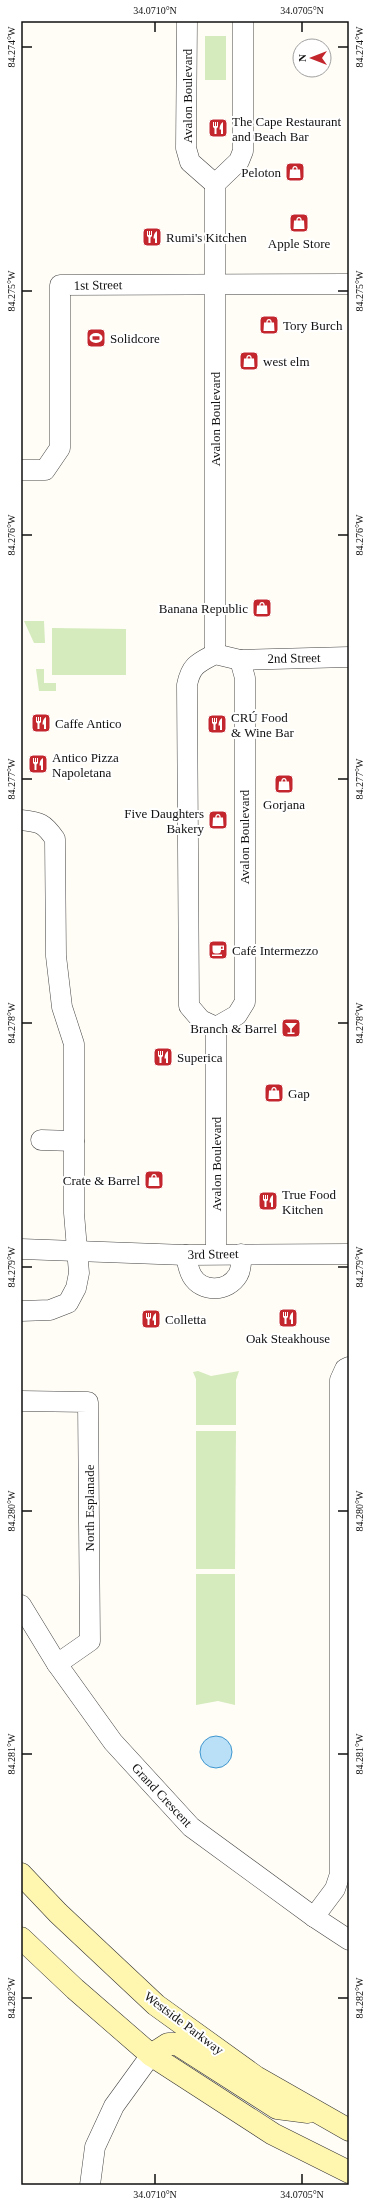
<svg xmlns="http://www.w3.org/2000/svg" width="370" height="2206" font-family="'Times New Roman',serif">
	<rect width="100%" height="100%" fill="#fffdf5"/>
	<!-- green -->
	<g fill="#d5ebbd">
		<rect x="205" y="36" width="21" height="44"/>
		<path d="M24,621H44L45,643H34Z"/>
		<path d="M52,628L126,629V675H52Z"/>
		<path d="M36,669H44V683H56V691H39Z"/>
		<path d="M198,1371L211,1376L239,1371L236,1380V1425H196V1379L193,1372Z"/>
		<path d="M196,1431H236L235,1569H196Z"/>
		<path d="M196,1574H235V1705L218,1701L196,1705Z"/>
	</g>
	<!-- water -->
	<circle fill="#b9e0f7" stroke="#3f96cf" cx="216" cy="1752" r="16"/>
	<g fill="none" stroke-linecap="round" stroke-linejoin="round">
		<!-- street casing -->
		<g stroke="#444" stroke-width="21">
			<g id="street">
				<path d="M187,21L186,148L190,162L215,184"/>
				<path d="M21,470H45L60,448V285L349,284"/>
				<path d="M215,654V184L239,161L243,151V21"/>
				<path d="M21,820C40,822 44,823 55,839L56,956L62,1007L74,1044V1213L79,1273L76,1288L68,1303L50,1310L21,1311"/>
				<path d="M216,1027L201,1020L189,1006L187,685C191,665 198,663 215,654L240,660L349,657"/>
				<path d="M216,1027L237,1015L245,1002V678L240,660"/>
				<path d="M41,1140L74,1141"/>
				<path d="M21,1249L186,1255L349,1254"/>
				<path d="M216,1254V1027"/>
				<path d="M186,1255C187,1262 188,1269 192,1276C202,1293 228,1292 238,1275C242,1268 241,1261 241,1254"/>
				<path d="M21,1401L88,1402L90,1641L57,1664"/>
				<path d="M21,1605L57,1664L113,1742L191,1827L314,1917L349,1940"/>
				<path d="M314,1917L335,1889L340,1874V1380L345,1369L349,1367"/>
				<path d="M90,2185L95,2147L114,2106L151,2055"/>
			</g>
		</g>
		<!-- secondary casing -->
		<g stroke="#333" stroke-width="23">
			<g id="secondary">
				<path d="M21,1874L58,1913L156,2005L256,2077L349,2130"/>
				<path d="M21,1938L75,1989L151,2055L273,2134L349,2172"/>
				<path d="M151,2055L168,2044H177L277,2108L308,2112"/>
			</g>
		</g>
		<!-- street -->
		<use href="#street" stroke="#fff" stroke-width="20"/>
		<!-- secondary -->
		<use href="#secondary" stroke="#fff6b0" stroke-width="22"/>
	</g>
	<!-- ticks -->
	<path fill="none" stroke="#111" stroke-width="1.5" d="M155,22V32M302,22V32M22,47H32M338,47H348M22,291H32M338,291H348M22,535H32M338,535H348M22,779H32M338,779H348M22,1023H32M338,1023H348M22,1267H32M338,1267H348M22,1511H32M338,1511H348M22,1754H32M338,1754H348M22,1998H32M338,1998H348M155,2174V2184M302,2174V2184"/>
	<!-- icons -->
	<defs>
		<g id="restaurant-square" transform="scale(1)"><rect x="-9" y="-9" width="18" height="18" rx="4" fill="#c4262e" stroke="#fff"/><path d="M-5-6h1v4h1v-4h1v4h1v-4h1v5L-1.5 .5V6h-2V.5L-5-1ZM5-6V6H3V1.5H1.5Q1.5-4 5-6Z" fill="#fff"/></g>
		<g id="shop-square" transform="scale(1)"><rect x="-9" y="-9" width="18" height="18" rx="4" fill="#c4262e" stroke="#fff"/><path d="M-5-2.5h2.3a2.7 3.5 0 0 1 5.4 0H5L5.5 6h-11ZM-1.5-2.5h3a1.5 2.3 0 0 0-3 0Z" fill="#fff"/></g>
		<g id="stadium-square" transform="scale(1)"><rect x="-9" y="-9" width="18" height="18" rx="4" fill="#c4262e" stroke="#fff"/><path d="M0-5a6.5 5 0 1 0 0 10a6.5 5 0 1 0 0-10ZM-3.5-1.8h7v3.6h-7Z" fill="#fff"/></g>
		<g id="cafe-square" transform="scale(1)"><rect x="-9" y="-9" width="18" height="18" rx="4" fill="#c4262e" stroke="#fff"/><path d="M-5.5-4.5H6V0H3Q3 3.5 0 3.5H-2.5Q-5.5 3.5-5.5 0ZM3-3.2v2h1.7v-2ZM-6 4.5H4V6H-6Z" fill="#fff"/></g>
		<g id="bar-square" transform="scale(1)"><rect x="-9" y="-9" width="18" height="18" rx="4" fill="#c4262e" stroke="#fff"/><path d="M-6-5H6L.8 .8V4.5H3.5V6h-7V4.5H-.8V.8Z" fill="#fff"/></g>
	</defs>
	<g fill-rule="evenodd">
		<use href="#restaurant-square" x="218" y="128"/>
		<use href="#shop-square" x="295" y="172"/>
		<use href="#shop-square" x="299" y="223"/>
		<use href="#restaurant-square" x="152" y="237"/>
		<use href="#shop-square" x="269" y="325"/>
		<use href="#stadium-square" x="96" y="338"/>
		<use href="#shop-square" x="249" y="361"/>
		<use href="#shop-square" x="262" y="608"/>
		<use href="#restaurant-square" x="41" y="723"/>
		<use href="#restaurant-square" x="217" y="724"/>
		<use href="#restaurant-square" x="38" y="764"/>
		<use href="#shop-square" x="284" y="784"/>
		<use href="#shop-square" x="218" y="820"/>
		<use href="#cafe-square" x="218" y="950"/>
		<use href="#bar-square" x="291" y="1028"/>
		<use href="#restaurant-square" x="163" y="1057"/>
		<use href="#shop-square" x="274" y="1093"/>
		<use href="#shop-square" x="154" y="1180"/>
		<use href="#restaurant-square" x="268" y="1201"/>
		<use href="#restaurant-square" x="288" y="1318"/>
		<use href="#restaurant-square" x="151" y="1319"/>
	</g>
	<g text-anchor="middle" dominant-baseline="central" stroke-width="4" stroke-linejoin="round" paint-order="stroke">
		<!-- street labels -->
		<g font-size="13" fill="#111" stroke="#fff">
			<text transform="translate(187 96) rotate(-90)">Avalon Boulevard</text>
			<text transform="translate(98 285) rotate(-1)">1st Street</text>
			<text transform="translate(215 419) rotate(-90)">Avalon Boulevard</text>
			<text transform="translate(294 658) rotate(-1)">2nd Street</text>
			<text transform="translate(244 837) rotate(-90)">Avalon Boulevard</text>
			<text transform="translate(216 1164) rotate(-90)">Avalon Boulevard</text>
			<text transform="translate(213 1254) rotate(-1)">3rd Street</text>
			<text transform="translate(89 1508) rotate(-90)">North Esplanade</text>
			<text transform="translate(162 1795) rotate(47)">Grand Crescent</text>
			<text transform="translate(184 2023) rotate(37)">Westside Parkway</text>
		</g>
		<!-- poi labels -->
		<g font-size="13" fill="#111" stroke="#fff" text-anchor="start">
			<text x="232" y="121">The Cape Restaurant<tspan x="232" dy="15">and Beach Bar</tspan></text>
			<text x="281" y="172" text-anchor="end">Peloton</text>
			<text x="166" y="237">Rumi's Kitchen</text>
			<text x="299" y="243" text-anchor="middle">Apple Store</text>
			<text x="283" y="325">Tory Burch</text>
			<text x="110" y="338">Solidcore</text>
			<text x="263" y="361">west elm</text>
			<text x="248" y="608" text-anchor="end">Banana Republic</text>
			<text x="231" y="717">CRÚ Food<tspan x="231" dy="15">&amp; Wine Bar</tspan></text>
			<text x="55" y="723">Caffe Antico</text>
			<text x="52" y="757">Antico Pizza<tspan x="52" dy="15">Napoletana</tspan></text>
			<text x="284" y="804" text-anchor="middle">Gorjana</text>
			<text x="204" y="813" text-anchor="end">Five Daughters<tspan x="204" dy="15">Bakery</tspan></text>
			<text x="232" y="950">Café Intermezzo</text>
			<text x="277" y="1028" text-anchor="end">Branch &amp; Barrel</text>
			<text x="177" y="1057">Superica</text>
			<text x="288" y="1093">Gap</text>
			<text x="140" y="1180" text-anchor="end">Crate &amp; Barrel</text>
			<text x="282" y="1194">True Food<tspan x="282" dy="15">Kitchen</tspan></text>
			<text x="165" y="1319">Colletta</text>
			<text x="288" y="1338" text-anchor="middle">Oak Steakhouse</text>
		</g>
	</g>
	<!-- border -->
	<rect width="370" height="2206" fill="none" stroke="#ffffff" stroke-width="44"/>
	<!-- north arrow -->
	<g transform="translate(312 58) rotate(270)"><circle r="19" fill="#ffffff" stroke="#a0a0a0"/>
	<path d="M0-3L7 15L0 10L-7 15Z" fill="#c4262e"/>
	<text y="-6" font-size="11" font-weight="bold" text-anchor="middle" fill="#111111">N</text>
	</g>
	<rect x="22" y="22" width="326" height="2162" fill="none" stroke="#111" stroke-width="1.5"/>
	<g font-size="10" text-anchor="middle" fill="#111">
		<text x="155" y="14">34.0710°N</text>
		<text x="302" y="14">34.0705°N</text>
		<text transform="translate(359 47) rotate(-90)" y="4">84.274°W</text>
		<text transform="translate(11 47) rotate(-90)" y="4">84.274°W</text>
		<text transform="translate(359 291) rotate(-90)" y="4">84.275°W</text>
		<text transform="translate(11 291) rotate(-90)" y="4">84.275°W</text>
		<text transform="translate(11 535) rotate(-90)" y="4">84.276°W</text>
		<text transform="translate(359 535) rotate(-90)" y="4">84.276°W</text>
		<text transform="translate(11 779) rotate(-90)" y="4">84.277°W</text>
		<text transform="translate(359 779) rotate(-90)" y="4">84.277°W</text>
		<text transform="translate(359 1023) rotate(-90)" y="4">84.278°W</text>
		<text transform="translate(11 1023) rotate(-90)" y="4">84.278°W</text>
		<text transform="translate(359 1267) rotate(-90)" y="4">84.279°W</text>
		<text transform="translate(11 1267) rotate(-90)" y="4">84.279°W</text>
		<text transform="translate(11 1511) rotate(-90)" y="4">84.280°W</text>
		<text transform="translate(359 1511) rotate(-90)" y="4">84.280°W</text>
		<text transform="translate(359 1754) rotate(-90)" y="4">84.281°W</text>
		<text transform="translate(11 1754) rotate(-90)" y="4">84.281°W</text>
		<text transform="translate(359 1998) rotate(-90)" y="4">84.282°W</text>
		<text transform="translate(11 1998) rotate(-90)" y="4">84.282°W</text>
		<text x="155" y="2198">34.0710°N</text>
		<text x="302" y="2198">34.0705°N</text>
	</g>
</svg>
